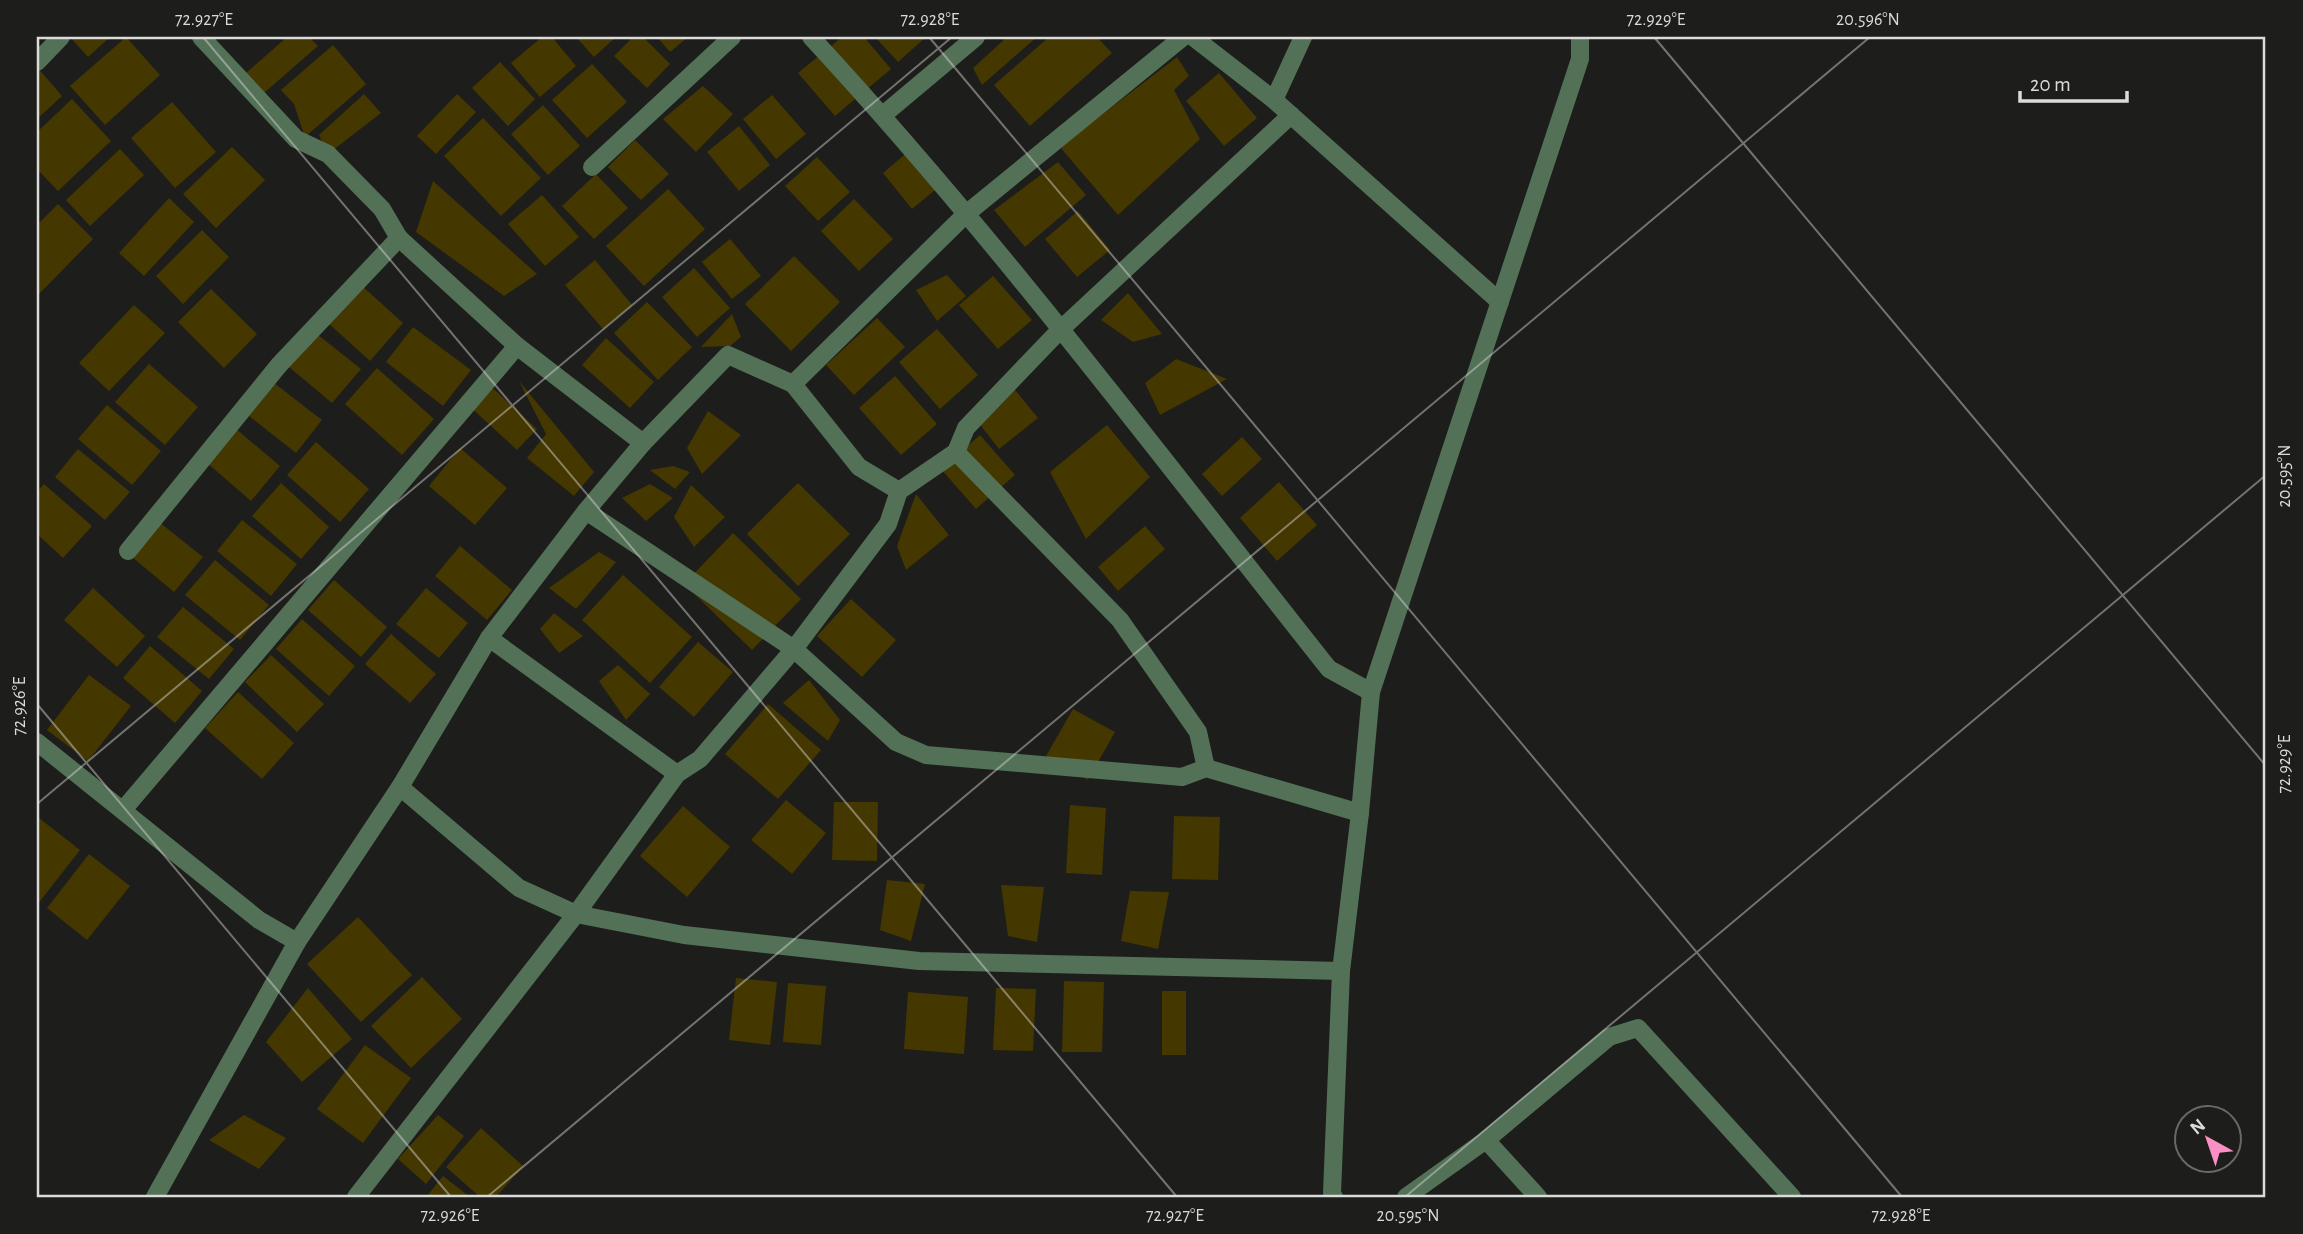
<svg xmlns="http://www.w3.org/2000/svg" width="2303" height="1234" font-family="'Alegreya Sans',sans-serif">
	<rect width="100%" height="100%" fill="#1d1d1b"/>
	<!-- building -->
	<g fill="#443700">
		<path d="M70,37H110L88,57Z"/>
		<path d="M126,37L160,75L105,125L70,86Z"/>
		<path d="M287,37H309L318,46L264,93L246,73Z"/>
		<path d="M542,37H552L576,66L540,97L511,63Z"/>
		<path d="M576,37H616L594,57Z"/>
		<path d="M633,37H643L670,64L647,88L614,56Z"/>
		<path d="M657,37H688L670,52Z"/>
		<path d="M842,37H864L891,69L835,116L798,73Z"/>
		<path d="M875,37H926L898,62Z"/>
		<path d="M1007,37H1037L982,85L973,68Z"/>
		<path d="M1049,37H1097L1112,53L1030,126L994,85Z"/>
		<path d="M333,45L366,84L305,137L294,104L281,90Z"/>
		<path d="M1177,57L1189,76L1174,90L1200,139L1118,215L1060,147Z"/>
		<path d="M500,62L535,99L508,126L472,88Z"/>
		<path d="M592,64L627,102L587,138L552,100Z"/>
		<path d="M37,67L62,96L37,119Z"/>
		<path d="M1219,73L1257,118L1224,146L1186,101Z"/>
		<path d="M703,86L733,114L696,152L663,119Z"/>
		<path d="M364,94L381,113L328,154L319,135Z"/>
		<path d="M457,94L476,112L436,154L417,136Z"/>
		<path d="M772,95L806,134L776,159L743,119Z"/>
		<path d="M72,99L111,141L58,191L37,169V132Z"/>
		<path d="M172,102L216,152L175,188L131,138Z"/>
		<path d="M543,105L580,146L548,175L511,134Z"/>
		<path d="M483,118L541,178L501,216L444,156Z"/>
		<path d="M739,126L770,165L739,191L707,152Z"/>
		<path d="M635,140L669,174L641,200L608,167Z"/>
		<path d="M916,145L946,181L912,209L883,173Z"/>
		<path d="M232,147L265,180L216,228L183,194Z"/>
		<path d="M120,149L144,175L90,226L66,200Z"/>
		<path d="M817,157L850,192L818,221L785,186Z"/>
		<path d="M1058,162L1086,195L1025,247L994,210Z"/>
		<path d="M596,174L628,208L594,239L562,206Z"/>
		<path d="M433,181L537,274L504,296L416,232Z"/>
		<path d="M668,189L705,229L644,286L606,246Z"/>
		<path d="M542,195L579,237L545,266L508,224Z"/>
		<path d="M169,198L194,222L144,276L119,253Z"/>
		<path d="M854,199L893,239L859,271L821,231Z"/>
		<path d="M58,204L93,239L38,295L37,225Z"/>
		<path d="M1078,211L1110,250L1077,277L1045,239Z"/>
		<path d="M202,230L229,257L183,304L156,276Z"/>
		<path d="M730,239L761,276L732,299L702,262Z"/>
		<path d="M794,256L840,302L791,351L745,304Z"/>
		<path d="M595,260L632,305L603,329L565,285Z"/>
		<path d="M694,268L730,308L697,337L662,297Z"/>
		<path d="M947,275L966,296L937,321L916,290Z"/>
		<path d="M993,276L1032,320L998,349L959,305Z"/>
		<path d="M360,284L403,323L370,361L327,322Z"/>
		<path d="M211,289L257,334L224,368L178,322Z"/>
		<path d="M1128,293L1162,334L1133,342L1101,320Z"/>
		<path d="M647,302L692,347L658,380L614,333Z"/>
		<path d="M134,305L165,333L109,391L79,363Z"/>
		<path d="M732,314L741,337L730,346L701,347Z"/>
		<path d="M877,318L905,347L854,395L826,365Z"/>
		<path d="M413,327L471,370L443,406L386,362Z"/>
		<path d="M937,329L978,375L940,409L899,362Z"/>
		<path d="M317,334L361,369L332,403L289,367Z"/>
		<path d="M606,338L654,382L630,408L582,365Z"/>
		<path d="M1176,359L1227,379L1160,415L1145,383Z"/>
		<path d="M149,364L198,407L165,445L115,402Z"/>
		<path d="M377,368L434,419L402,455L345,404Z"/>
		<path d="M895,376L937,424L901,455L859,408Z"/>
		<path d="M519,381L594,472L574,496L527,458L546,434Z"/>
		<path d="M486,382L537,429L517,450L467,404Z"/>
		<path d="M274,383L322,420L296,453L249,416Z"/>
		<path d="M1012,386L1038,418L999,449L974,417Z"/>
		<path d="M107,405L161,451L132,485L78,439Z"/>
		<path d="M708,411L741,435L702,474L687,448Z"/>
		<path d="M1107,425L1150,477L1086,539L1050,472Z"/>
		<path d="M235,428L280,466L251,501L206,462Z"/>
		<path d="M980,435L1015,475L976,509L941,469Z"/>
		<path d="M1242,437L1262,459L1222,496L1202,474Z"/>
		<path d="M316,442L369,489L340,522L287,475Z"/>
		<path d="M460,448L507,488L475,525L429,486Z"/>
		<path d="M78,449L130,492L105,520L55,477Z"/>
		<path d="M673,466L690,472L675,489L650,470Z"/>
		<path d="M1279,482L1317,525L1277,561L1240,518Z"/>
		<path d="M281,483L329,527L301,559L252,516Z"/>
		<path d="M798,483L850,534L798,586L747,534Z"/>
		<path d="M44,484L92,526L63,558L37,534V492Z"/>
		<path d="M650,484L673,498L646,521L622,498Z"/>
		<path d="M691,485L725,517L694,547L674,517Z"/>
		<path d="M916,494L949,535L906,570L897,546Z"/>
		<path d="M154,518L203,557L174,592L126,552Z"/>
		<path d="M242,520L297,564L271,596L217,551Z"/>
		<path d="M1145,526L1165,549L1118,591L1098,567Z"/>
		<path d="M733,533L801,599L752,650L684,584Z"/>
		<path d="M460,546L512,590L487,620L435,576Z"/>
		<path d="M599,552L616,562L576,609L549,588Z"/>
		<path d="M215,560L269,605L240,640L185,595Z"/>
		<path d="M623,575L692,637L650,683L582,620Z"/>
		<path d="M334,580L387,627L361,657L308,610Z"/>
		<path d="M93,588L145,636L117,667L64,620Z"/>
		<path d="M426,588L468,623L439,658L396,624Z"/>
		<path d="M851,599L896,640L862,677L817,636Z"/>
		<path d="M183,607L234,649L209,679L157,637Z"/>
		<path d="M554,613L583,636L559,653L540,629Z"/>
		<path d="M302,619L355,666L329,696L276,649Z"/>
		<path d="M391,634L436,674L410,703L365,664Z"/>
		<path d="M698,642L733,672L694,717L659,687Z"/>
		<path d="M150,646L202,691L175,723L123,678Z"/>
		<path d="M271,655L324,704L297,732L245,682Z"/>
		<path d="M618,665L650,694L626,720L599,681Z"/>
		<path d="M89,675L131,706L88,761L47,730Z"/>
		<path d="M809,680L840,720L828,741L783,703Z"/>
		<path d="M238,692L294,743L262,779L205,728Z"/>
		<path d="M768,704L821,750L778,799L725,754Z"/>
		<path d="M1073,709L1115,732L1088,780L1046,756Z"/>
		<path d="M786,800L826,833L792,874L751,840Z"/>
		<path d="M834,802H878L877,861L832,860Z"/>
		<path d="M1070,805L1106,808L1102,875L1066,873Z"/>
		<path d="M683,806L730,847L687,897L640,856Z"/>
		<path d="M1174,816L1220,817L1218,880L1172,879Z"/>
		<path d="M39,818L80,850L37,905V821Z"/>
		<path d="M89,854L130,886L87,940L47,908Z"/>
		<path d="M887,880L925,884L911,941L880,930Z"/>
		<path d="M1001,885L1044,887L1037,942L1008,936Z"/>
		<path d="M1130,891L1169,892L1158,949L1121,941Z"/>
		<path d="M358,917L412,975L361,1022L307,964Z"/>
		<path d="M422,977L462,1019L411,1068L371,1026Z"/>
		<path d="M736,978L777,982L770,1045L729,1040Z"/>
		<path d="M1064,981L1104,982L1102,1052H1062Z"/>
		<path d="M788,983L826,986L821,1045L783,1042Z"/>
		<path d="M308,988L352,1039L302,1082L266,1042Z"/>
		<path d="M996,988L1036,989L1033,1051L993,1050Z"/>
		<rect x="1162" y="991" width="24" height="64"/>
		<path d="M908,992L968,997L964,1054L904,1049Z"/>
		<path d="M365,1045L411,1078L363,1143L317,1109Z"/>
		<path d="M244,1115L286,1138L259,1169L209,1140Z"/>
		<path d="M438,1115L464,1136L426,1184L398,1159Z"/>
		<path d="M481,1128L523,1166L496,1197H480L446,1167Z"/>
		<path d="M443,1176L470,1197H426Z"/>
	</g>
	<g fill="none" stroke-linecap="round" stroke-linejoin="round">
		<!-- minor -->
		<g stroke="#537157" stroke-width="18">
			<path d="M811,37C996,237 1160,456 1329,669L1371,692"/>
			<path d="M1193,37L1274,100"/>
			<path d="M1303,37L1274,100L1500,302"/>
			<path d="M37,62L61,37"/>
			<path d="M883,115L976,37"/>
			<path d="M592,167L732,37"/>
			<path d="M517,346L643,443"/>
			<path d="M956,452L1120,620L1198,732L1206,768"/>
			<path d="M899,491L859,467L793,384L966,214L1183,37"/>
			<path d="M586,511L643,443L728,355L793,384"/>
			<path d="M128,551L279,365L399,238"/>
			<path d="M489,638L677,774"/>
			<path d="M37,742L259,920L297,942"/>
			<path d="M400,787L519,888L576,914L684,935L919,961L1341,971"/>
			<path d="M123,810L517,346L399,238L382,209L328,154L296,139L201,37"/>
			<path d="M1486,1140L1538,1197"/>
			<path d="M155,1197L297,942L400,787L489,638L586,511L794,649L896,742L926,755L1182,777L1206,768L1360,813"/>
			<path d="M356,1197L576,914L677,774L700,759L794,649L888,524L899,491L956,452L966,428L1060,330L1291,115"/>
			<path d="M1334,1197L1332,1193L1341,971L1360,813L1371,692L1580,59V37"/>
			<path d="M1406,1197L1486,1140L1609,1037L1638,1028L1792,1197"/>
		</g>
	</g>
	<!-- ticks -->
	<path fill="none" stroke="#dbdcda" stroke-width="2" stroke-opacity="0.45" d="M203,37L1177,1197M929,37L1902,1197M1654,37L2266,766M37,704L451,1197M37,804L952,37M487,1197L1870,37M1405,1197L2266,475"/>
	<!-- border -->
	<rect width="2303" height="1234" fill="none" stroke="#1d1d1b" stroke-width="77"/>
	<!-- north arrow -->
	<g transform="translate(2208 1139) rotate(320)"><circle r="33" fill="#1d1d1b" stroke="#696967" stroke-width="2"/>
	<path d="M0-5L12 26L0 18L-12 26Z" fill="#fa8fc6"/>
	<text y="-10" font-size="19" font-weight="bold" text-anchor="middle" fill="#dbdcda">N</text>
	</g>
	<!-- scale -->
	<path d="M2020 91v10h107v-10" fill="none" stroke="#dbdcda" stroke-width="3.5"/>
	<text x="2030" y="91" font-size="21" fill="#dbdcda" stroke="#1d1d1b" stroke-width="5" paint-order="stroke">20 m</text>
	<rect x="38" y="38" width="2226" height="1158" fill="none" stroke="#dbdcda" stroke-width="2.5"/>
	<g font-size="18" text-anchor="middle" fill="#dbdcda">
		<text x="204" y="25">72.927°E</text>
		<text x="930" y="25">72.928°E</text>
		<text x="1656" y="25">72.929°E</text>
		<text x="1868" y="25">20.596°N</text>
		<text transform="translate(2284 476) rotate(-90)" y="6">20.595°N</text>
		<text transform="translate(19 706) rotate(-90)" y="6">72.926°E</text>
		<text transform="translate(2284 764) rotate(-90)" y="6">72.929°E</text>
		<text x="450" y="1221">72.926°E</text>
		<text x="1175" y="1221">72.927°E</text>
		<text x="1408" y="1221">20.595°N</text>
		<text x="1901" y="1221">72.928°E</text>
	</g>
</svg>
